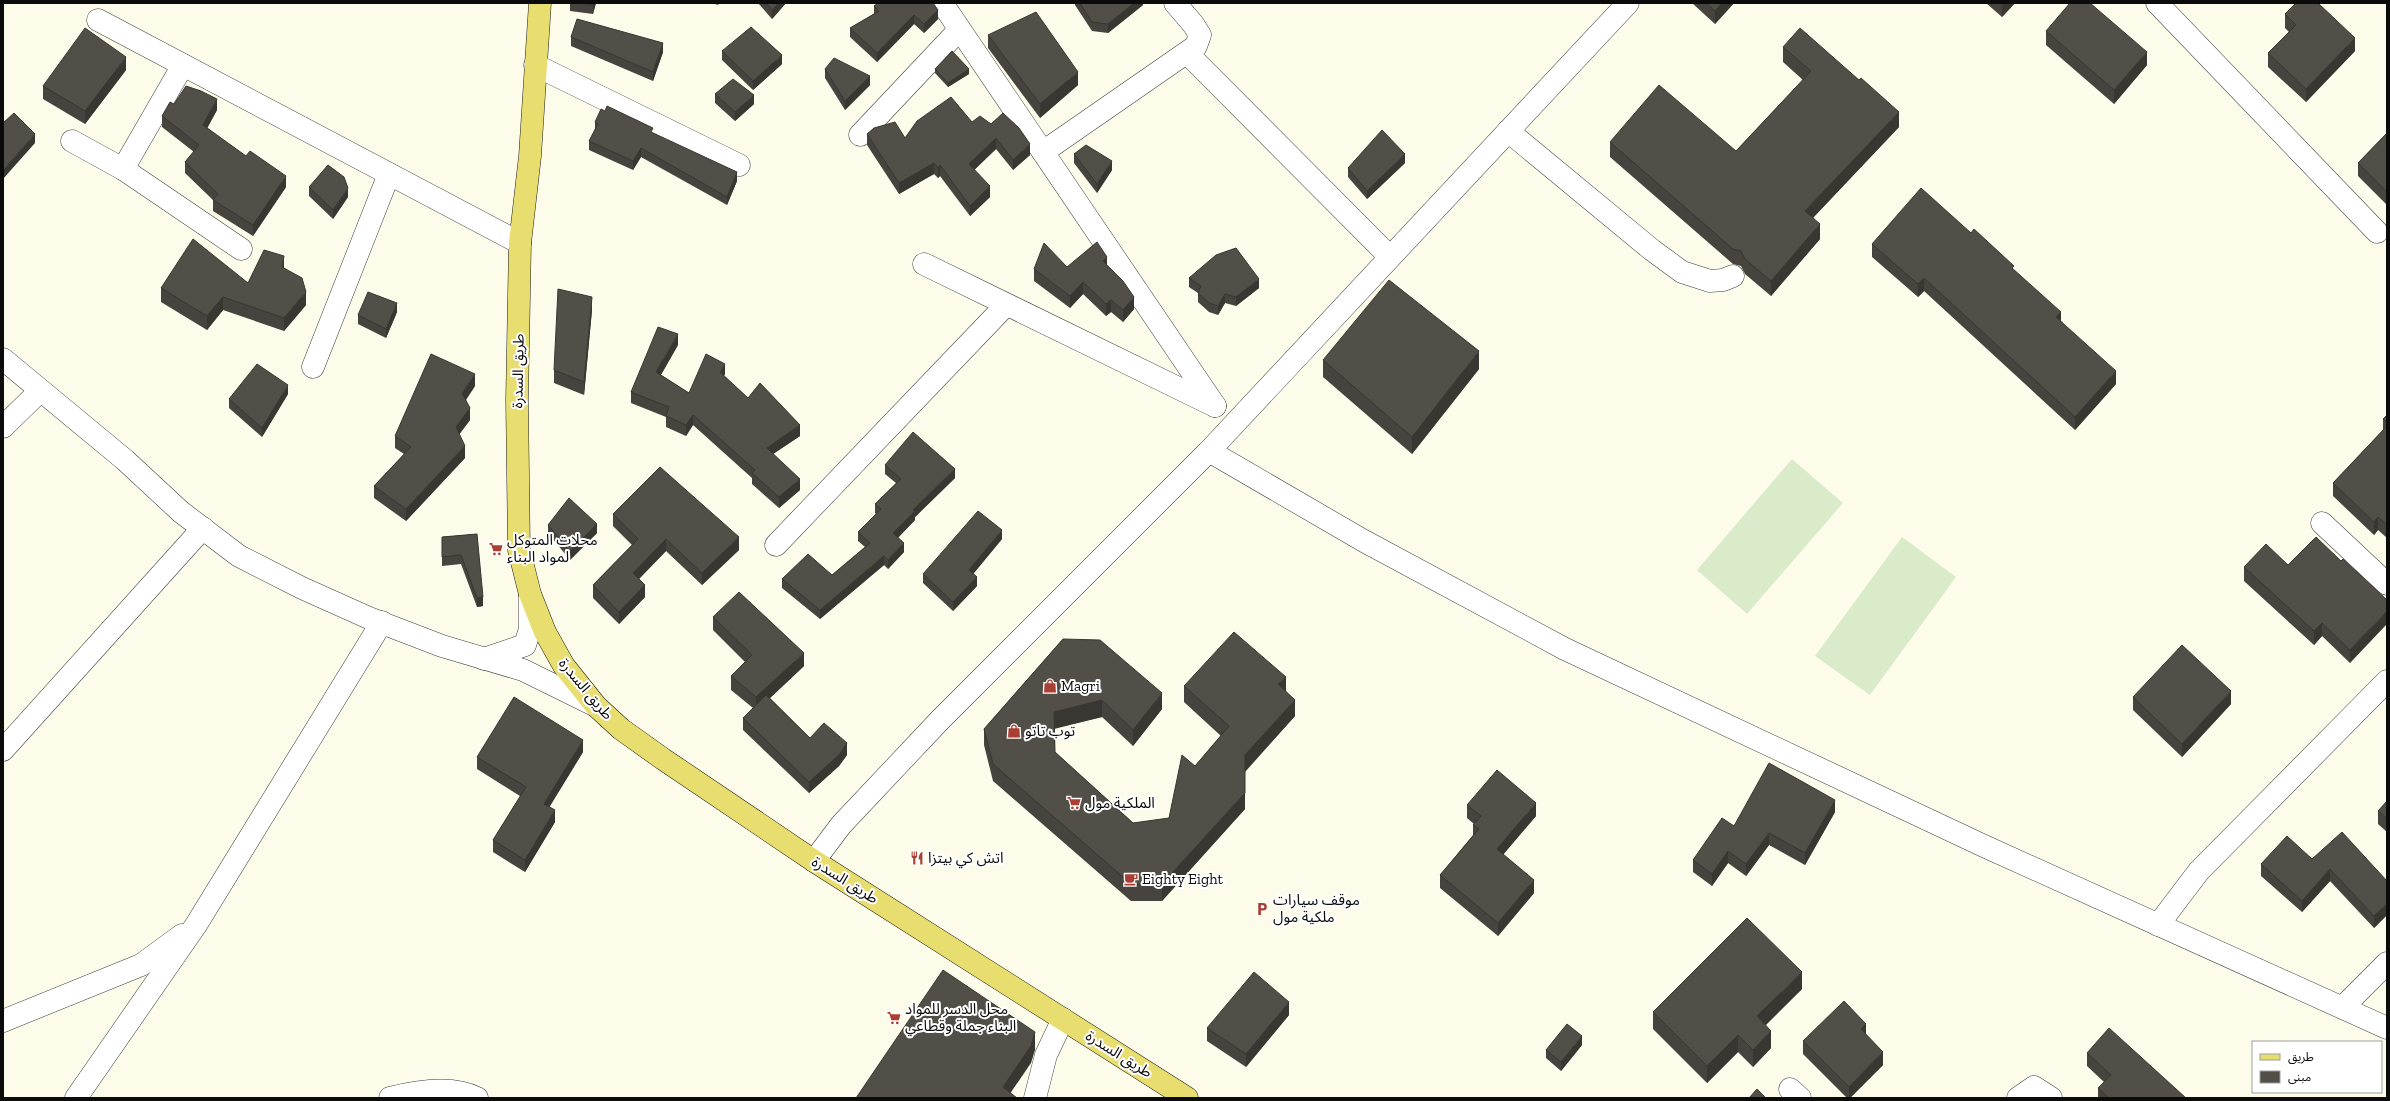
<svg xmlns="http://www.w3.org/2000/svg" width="2390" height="1101" font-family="'Zilla Slab','Noto Sans Arabic',serif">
	<rect width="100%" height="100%" fill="#fdfceb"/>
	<!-- pitch -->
	<g fill="#daebca">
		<path d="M1792,459L1843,503L1747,614L1697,570Z"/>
		<path d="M1902,537L1956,577L1870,695L1815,656Z"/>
	</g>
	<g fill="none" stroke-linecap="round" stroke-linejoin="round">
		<!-- minor casing -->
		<g stroke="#3e3e3e" stroke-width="23">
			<g id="minor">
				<path d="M942,3L1215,406"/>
				<path d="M2157,3L2377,232"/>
				<path d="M98,20L520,243"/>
				<path d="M1188,54L1390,257"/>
				<path d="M535,65L739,165"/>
				<path d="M1508,131L1652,250L1682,272L1710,281L1723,280L1733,276"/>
				<path d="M860,135L959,30"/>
				<path d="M72,141L123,169L241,249"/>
				<path d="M1043,152L1196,46L1200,35L1193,24L1175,3"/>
				<path d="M123,169L183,65"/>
				<path d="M924,264L1215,406"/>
				<path d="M3,359L125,460L181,512L239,556L302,588L369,618L442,646L523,670L596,706"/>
				<path d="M313,367L389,174"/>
				<path d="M3,427L40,391"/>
				<path d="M1209,451L1364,541L1565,649L1984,846L2387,1028"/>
				<path d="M2322,523L2387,584"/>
				<path d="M776,545L1006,305"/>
				<path d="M484,659L525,645L530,629V595"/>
				<path d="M3,750L203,528"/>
				<path d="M2158,925L2199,871L2387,681"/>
				<path d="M2343,1007L2387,963"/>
				<path d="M3,1021L141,965L182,935"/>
				<path d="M1790,1089L1800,1098"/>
				<path d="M76,1098L196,925L382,622"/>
				<path d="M390,1098C417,1091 452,1085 477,1098"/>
				<path d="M1035,1098L1046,1055L1063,1019"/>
				<path d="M2018,1098L2034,1087L2051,1098"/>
			</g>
		</g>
		<!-- tertiary casing -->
		<g stroke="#3e3e3e" stroke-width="23">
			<path id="tertiary" d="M814,861L841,825L940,720L1209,451L1628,3"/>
		</g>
		<!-- primary casing -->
		<g stroke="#1c1c1c" stroke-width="23">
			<path id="primary" d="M540,3L530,156L520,243L517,400L519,550L530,594L545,632L564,666L596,706L621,729L663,759L814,861L1187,1098"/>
		</g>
		<!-- minor -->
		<use href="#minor" stroke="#fff" stroke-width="22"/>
		<!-- tertiary -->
		<use href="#tertiary" stroke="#fff" stroke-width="22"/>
		<!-- primary -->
		<use href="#primary" stroke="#e8dd6f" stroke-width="22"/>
	</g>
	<!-- wall -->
	<g fill="#47433e">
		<path d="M570,3H596L593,14L570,11Z"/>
		<path d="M712,3H719L718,5Z"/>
		<path d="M758,3H786L772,19Z"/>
		<path d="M1075,3H1143V5L1108,33L1092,31L1075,5Z"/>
		<path d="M1692,3H1734L1715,24Z"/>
		<path d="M1986,3H2015L2002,17Z"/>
		<path d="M874,6L938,19L924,33L914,24L877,62L850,37V28L874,14Z"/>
		<path d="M2285,14L2355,51L2306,102L2268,67V53L2289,32L2285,28Z"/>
		<path d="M2046,31L2147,65L2114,104L2046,45Z"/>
		<path d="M988,35L1078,85L1040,118L988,48Z"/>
		<path d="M571,37L663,52L653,81L571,46Z"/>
		<path d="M1783,47L1899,127L1813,218L1820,239L1771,296L1745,274L1741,266L1733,264L1610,157V142L1736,151L1803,80L1783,62Z"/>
		<path d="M722,51L782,64L753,90L722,60Z"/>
		<path d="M825,69L870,85L845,110L825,78Z"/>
		<path d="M935,69L969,74L948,87L935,73Z"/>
		<path d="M126,70L85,124L43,99V86Z"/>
		<path d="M715,94L754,104L735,121L715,103Z"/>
		<path d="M174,104L217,110L207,128L286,187L253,236L213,211V200L185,173V162L194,152L162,127V116Z"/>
		<path d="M595,122L653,133L737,181L727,205L641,157L633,170L589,150V141L595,129Z"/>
		<path d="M972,122L1030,155L1013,170L996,149L974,170L990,197L970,216L940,176L938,178L934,174L899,194L867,145V134L905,138Z"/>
		<path d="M2387,133V205L2358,176V163Z"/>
		<path d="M1074,154L1112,170L1097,193L1074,163Z"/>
		<path d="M1405,163L1367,199L1348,177V168Z"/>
		<path d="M309,187L348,197L333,219L309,196Z"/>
		<path d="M1971,233L2014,270L2061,321L2116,384L2075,430L1924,291L1918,297L1872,257V244Z"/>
		<path d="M1107,265L1134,309L1123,322L1111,312L1106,316L1083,294L1070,308L1034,281V269Z"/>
		<path d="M284,268L306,305L284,331L223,310L207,330L161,302V288L248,283Z"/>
		<path d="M1189,278L1259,288L1236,306L1225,303L1218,315L1209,312L1198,302V293L1189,287Z"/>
		<path d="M592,310L584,395L554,383V370Z"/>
		<path d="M397,312L386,338L358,324V315Z"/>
		<path d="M678,345L661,375L689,393L725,374L724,376L748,398L800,436L773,454L800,490L779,508L752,484V478L693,425L686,436L666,427V417L631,403V392Z"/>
		<path d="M1323,360L1479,369L1412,454L1323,377Z"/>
		<path d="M475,386L466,400L470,420L459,434L465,458L406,521L374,498V486L404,454L395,448V436Z"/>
		<path d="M288,394L262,437L229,408V399Z"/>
		<path d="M2387,415V538L2378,530L2374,535L2333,496V483L2383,430V419Z"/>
		<path d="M885,465L955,478L915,517V520L898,538L904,552L888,569L884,565L820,619L782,588V579L832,575L865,547L858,541V532L876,514L875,513V504L896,483L885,474Z"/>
		<path d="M613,514L739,550L702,585L666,551L639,579L645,597L619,624L593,598V585L632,545L613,526Z"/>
		<path d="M548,525L597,533L570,560L548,533Z"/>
		<path d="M477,534L483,606L477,607L461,564L442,566V537Z"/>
		<path d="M1002,539L973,574L977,586L953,611L923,583V574Z"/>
		<path d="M2341,561L2387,600L2350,663L2322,636L2314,645L2244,581V567L2288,565Z"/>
		<path d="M713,617L804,666L770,698L810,738L847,755L839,766L809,793L743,730V718L753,708L731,690V676L745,662L713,630Z"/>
		<path d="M1063,639L1162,709L1133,746L1102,717L1055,728V752L1133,823L1169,818L1195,766L1221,736L1184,702V686L1286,691L1295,716L1245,771V809L1162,901H1131L993,781L984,745V729Z"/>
		<path d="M2133,697L2231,704L2182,757L2133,710Z"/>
		<path d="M583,752L549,807L555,822L525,872L493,852V840L520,796L477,769V757Z"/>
		<path d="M2387,801V832L2378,824V811Z"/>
		<path d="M1467,805L1536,816L1503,854L1534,893L1498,936L1440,888V875L1473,835V825L1474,824L1467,818Z"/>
		<path d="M1835,812L1805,865L1769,845L1746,876L1728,863L1712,886L1693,872V860L1734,826Z"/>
		<path d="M2312,859L2387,881V915L2374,928L2330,881L2302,912L2261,876V864Z"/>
		<path d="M1802,989L1765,1025L1771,1048L1753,1067L1738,1052L1707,1083L1653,1029V1012Z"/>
		<path d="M1289,1015L1246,1067L1207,1041V1028Z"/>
		<path d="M1866,1035L1883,1065L1850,1098H1847L1803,1054V1041Z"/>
		<path d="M1582,1045L1561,1071L1546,1058V1050Z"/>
		<path d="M2087,1053L2186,1098H2098V1088L2104,1082L2087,1066Z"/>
	</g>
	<!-- shaded-wall -->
	<g fill="#393732">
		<path d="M593,3H596L593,14Z"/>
		<path d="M779,3H786L772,19V10Z"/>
		<path d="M1134,3H1143V5L1108,33V24Z"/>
		<path d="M1722,3H1734L1715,24V11Z"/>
		<path d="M2002,3H2015L2002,17Z"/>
		<path d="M938,10V19L924,33V24Z"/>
		<path d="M914,15V24L877,62V53Z"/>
		<path d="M2355,38V51L2306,102V89Z"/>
		<path d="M663,43V52L653,81V72Z"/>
		<path d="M2147,52V65L2114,104V90Z"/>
		<path d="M782,55V64L753,90V81Z"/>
		<path d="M126,57V70L85,124V111Z"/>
		<path d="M969,69V74L948,87V83Z"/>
		<path d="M1078,72V85L1040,118V104Z"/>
		<path d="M870,76V85L845,110V101Z"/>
		<path d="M754,95V104L735,121V112Z"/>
		<path d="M217,99V110L203,136V125Z"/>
		<path d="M1899,112V127L1805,226V211Z"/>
		<path d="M35,134V143L3,179V170Z"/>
		<path d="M996,138V149L969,175V164Z"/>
		<path d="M1030,144V155L1013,170V160Z"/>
		<path d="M641,148V157L633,170V161Z"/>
		<path d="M1405,154V163L1367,199V191Z"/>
		<path d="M1112,161V170L1097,193V184Z"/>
		<path d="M934,163V174L899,194V183Z"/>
		<path d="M940,165V176L938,178V168Z"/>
		<path d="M737,172V181L727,205V197Z"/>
		<path d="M286,176V187L253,236V225Z"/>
		<path d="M990,186V197L970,216V206Z"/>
		<path d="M348,188V197L333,219V210Z"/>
		<path d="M1820,224V239L1771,296V281Z"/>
		<path d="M284,256V270L282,267Z"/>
		<path d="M1107,257V269L1103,261Z"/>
		<path d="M1924,278V291L1918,297V284Z"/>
		<path d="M1259,279V288L1236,306V297Z"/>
		<path d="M1083,282V294L1070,308V296Z"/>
		<path d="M306,292V305L284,331V318Z"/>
		<path d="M1225,294V303L1218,315V306Z"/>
		<path d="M223,297V310L207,330V316Z"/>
		<path d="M592,297V310L584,395V382Z"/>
		<path d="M1134,297V309L1123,322V310Z"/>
		<path d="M1111,300V312L1106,316V304Z"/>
		<path d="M397,303V312L386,338V329Z"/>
		<path d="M2061,312V325L2056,317Z"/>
		<path d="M678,334V345L656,383V372Z"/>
		<path d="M1479,351V369L1412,454V437Z"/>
		<path d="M725,364V374L720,382V372Z"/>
		<path d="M2116,371V384L2075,430V417Z"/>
		<path d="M475,374V386L462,405V393Z"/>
		<path d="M288,385V394L262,437V428Z"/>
		<path d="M470,408V420L456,439V427Z"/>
		<path d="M693,415V425L686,436V425Z"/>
		<path d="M800,425V436L767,458V448Z"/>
		<path d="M465,446V458L406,521V509Z"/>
		<path d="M955,469V478L915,517V520L893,542V533L913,510Z"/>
		<path d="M800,479V490L779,508V497Z"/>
		<path d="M2378,517V530L2374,535V522Z"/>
		<path d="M597,524V533L570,560V551Z"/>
		<path d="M1002,530V539L969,579V570Z"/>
		<path d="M739,537V550L702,585V573Z"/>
		<path d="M666,539V551L633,585V573Z"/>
		<path d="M904,543V552L888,569V560Z"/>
		<path d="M884,556V565L820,619V610Z"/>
		<path d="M977,577V586L953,611V602Z"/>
		<path d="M645,585V597L619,624V612Z"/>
		<path d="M483,597V606L477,607V598Z"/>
		<path d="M2387,611V624L2350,663V650Z"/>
		<path d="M2322,623V636L2314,645V631Z"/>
		<path d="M804,653V666L756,711V697Z"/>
		<path d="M1286,677V693L1278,684Z"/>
		<path d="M2231,691V704L2182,757V744Z"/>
		<path d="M1162,693V709L1133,746V730Z"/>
		<path d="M1102,700V717L1054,729V712Z"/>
		<path d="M1295,700V716L1245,772V755Z"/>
		<path d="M583,740V752L544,816V804Z"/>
		<path d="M847,743V755L839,766L809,793V782Z"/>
		<path d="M1245,793V809L1162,901V884Z"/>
		<path d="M1835,800V812L1805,865V853Z"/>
		<path d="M1536,803V816L1497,862V849Z"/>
		<path d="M555,810V822L525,872V860Z"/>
		<path d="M1769,833V845L1746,876V864Z"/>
		<path d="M1728,851V863L1712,886V874Z"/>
		<path d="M2330,869V881L2302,912V901Z"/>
		<path d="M1534,880V893L1498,936V923Z"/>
		<path d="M2387,904V915L2374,928V916Z"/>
		<path d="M1802,972V989L1757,1034V1016Z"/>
		<path d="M1289,1002V1015L1246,1067V1054Z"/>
		<path d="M1866,1024V1037L1861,1029Z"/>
		<path d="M1771,1031V1048L1753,1067V1050Z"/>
		<path d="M1035,1032V1050L1031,1063L1007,1098L1003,1087Z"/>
		<path d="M1738,1035V1052L1707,1083V1066Z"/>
		<path d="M1582,1036V1045L1561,1071V1062Z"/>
		<path d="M1883,1052V1065L1850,1098H1849V1087Z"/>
	</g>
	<!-- building -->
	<g fill="#524e48" stroke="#393732">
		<path d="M578,3H593V5Z"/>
		<path d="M766,3H779L772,10Z"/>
		<path d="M878,3H933L938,10L924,24L914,15L877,53L850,28L879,11L874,6Z"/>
		<path d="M1080,3H1134L1108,24L1092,22Z"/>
		<path d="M1706,3H1722L1715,11Z"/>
		<path d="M2070,3H2090L2147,52L2114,90L2046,31Z"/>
		<path d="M2296,3H2318L2355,38L2306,89L2268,53L2296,25L2285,14Z"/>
		<path d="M1036,12L1078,72L1040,104L988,35Z"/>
		<path d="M577,19L663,43L653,72L571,37Z"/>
		<path d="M751,27L782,55L753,81L722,51Z"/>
		<path d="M85,28L126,57L85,111L43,86Z"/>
		<path d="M1800,28L1859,80L1861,78L1899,112L1805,211L1820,224L1771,281L1745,259L1741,251L1733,249L1610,142L1659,85L1736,151L1811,71L1783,47Z"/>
		<path d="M952,51L969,69L948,83L935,69Z"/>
		<path d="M834,58L870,76L845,101L825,69Z"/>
		<path d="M733,79L754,95L735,112L715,94Z"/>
		<path d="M186,86L201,91L217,99L203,125L246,156L250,151L286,176L253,225L213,200L218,194L185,162L199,145L162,116L170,102L174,104Z"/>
		<path d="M951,97L972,122L980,116L991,124L1003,113L1019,128L1030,144L1013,160L996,138L969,164L990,186L970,206L940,165L938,168L934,163L899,183L867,134L874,128L895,122L905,138L917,121Z"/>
		<path d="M607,106L653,128L651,132L737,172L727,197L641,148L633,161L589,141L598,124L595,122L601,109L605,111Z"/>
		<path d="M14,113L35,134L3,170V123Z"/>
		<path d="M1382,130L1405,154L1367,191L1348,168Z"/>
		<path d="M2387,133V192L2358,163Z"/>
		<path d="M1086,145L1112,161L1097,184L1074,154Z"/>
		<path d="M328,165L344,177L348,188L333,210L309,187Z"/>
		<path d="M1921,188L1971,233L1974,229L2014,266L2012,268L2061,312L2056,317L2116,371L2075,417L1924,278L1918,284L1872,244Z"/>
		<path d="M193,239L248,283L264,250L284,256L282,267L302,278L306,292L284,318L223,297L207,316L161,288Z"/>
		<path d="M1097,242L1107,257L1103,261L1123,281L1134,297L1123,310L1111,300L1106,304L1083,282L1070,296L1034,269L1044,243L1067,267Z"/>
		<path d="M1236,248L1259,279L1236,297L1225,294L1218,306L1209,303L1198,293L1201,286L1189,278L1216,255Z"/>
		<path d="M1389,280L1479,351L1412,437L1323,360Z"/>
		<path d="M558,289L592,297L584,382L554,370Z"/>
		<path d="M368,292L397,303L386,329L358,315Z"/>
		<path d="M658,327L678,334L656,372L689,393L706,354L725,364L720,372L748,398L760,383L800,425L767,448L800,479L779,497L752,473L755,470L693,415L686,425L666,416L669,407L631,392Z"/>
		<path d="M431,354L475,374L462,393L470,408L456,427L465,446L406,509L374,486L411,447L395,436Z"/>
		<path d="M257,364L288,385L262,428L229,399Z"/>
		<path d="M2387,415V422L2383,419Z"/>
		<path d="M2387,426V525L2378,517L2374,522L2333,483Z"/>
		<path d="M913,432L955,469L913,510L915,511L893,533L904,543L888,560L884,556L820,610L782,579L808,554L832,575L870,543L858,532L881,509L875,504L901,479L885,465Z"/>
		<path d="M660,467L739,537L702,573L666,539L633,573L645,585L619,612L593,585L638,539L613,514Z"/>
		<path d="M569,498L597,524L570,551L548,525Z"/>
		<path d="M978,511L1002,530L969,570L977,577L953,602L923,574Z"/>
		<path d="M477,534L483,597L477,598L461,555L442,557V537Z"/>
		<path d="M2316,537L2341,561L2343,559L2387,600V611L2350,650L2322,623L2314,631L2244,567L2266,544L2288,565Z"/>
		<path d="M739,592L804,653L756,697L731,676L752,655L713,617Z"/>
		<path d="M1234,632L1286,677L1278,684L1295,700L1245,755V793L1162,884H1131L993,764L984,729L1063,639L1100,640L1162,693L1133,730L1102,700L1054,712L1055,752L1133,823L1169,818L1182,755L1195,766L1229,726L1184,686Z"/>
		<path d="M2182,645L2231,691L2182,744L2133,697Z"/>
		<path d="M766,695L810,738L824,723L847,743L839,755L809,782L743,718Z"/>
		<path d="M514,697L583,740L544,804L555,810L525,860L493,840L526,787L477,757Z"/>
		<path d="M1769,763L1835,800L1805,853L1769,833L1746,864L1728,851L1712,874L1693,860L1722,818L1734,826Z"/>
		<path d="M1497,770L1536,803L1497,849L1534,880L1498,923L1440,875L1479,829L1473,825L1481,816L1467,805Z"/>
		<path d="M2387,801V819L2378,811Z"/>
		<path d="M2342,832L2387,881V904L2374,916L2330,869L2302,901L2261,864L2287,836L2312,859Z"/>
		<path d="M1747,918L1802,972L1757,1016L1771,1031L1753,1050L1738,1035L1707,1066L1653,1012Z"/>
		<path d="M943,970L1035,1032L1031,1046L1003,1087L1017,1098H856Z"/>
		<path d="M1254,972L1289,1002L1246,1054L1207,1028Z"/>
		<path d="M1844,1001L1866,1024L1861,1029L1883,1052L1849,1087L1803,1041Z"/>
		<path d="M1567,1024L1582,1036L1561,1062L1546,1050Z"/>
		<path d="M2109,1028L2186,1098H2109L2098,1088L2111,1075L2087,1053Z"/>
		<path d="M1757,1089L1766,1098H1749Z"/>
	</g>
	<!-- icons -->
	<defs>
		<g id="supermarket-bare" transform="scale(1.08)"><path d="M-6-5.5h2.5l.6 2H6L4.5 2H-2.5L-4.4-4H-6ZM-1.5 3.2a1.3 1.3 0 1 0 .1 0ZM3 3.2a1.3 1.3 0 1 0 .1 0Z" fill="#aa4034" stroke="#fff" stroke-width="2.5" paint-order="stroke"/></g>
		<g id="shop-bare" transform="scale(1.08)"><path d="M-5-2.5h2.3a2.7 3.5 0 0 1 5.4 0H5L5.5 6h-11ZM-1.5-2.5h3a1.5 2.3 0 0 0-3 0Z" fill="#aa4034" stroke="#fff" stroke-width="2.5" paint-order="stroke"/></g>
		<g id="restaurant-bare" transform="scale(1.08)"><path d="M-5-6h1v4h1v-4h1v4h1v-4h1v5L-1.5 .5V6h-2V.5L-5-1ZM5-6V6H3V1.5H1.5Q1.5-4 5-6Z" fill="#aa4034" stroke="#fff" stroke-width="2.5" paint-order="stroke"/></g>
		<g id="cafe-bare" transform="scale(1.08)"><path d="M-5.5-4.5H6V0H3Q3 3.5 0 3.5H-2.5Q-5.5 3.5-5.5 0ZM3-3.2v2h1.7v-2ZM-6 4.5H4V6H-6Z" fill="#aa4034" stroke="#fff" stroke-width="2.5" paint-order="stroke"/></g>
		<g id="parking-bare" transform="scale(1.08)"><path d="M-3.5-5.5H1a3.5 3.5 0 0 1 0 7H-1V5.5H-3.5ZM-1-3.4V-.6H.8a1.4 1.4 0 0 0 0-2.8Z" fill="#aa4034" stroke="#fff" stroke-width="2.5" paint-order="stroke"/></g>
	</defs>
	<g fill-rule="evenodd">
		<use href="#supermarket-bare" x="496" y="549"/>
		<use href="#shop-bare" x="1050" y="686"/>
		<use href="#shop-bare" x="1014" y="731"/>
		<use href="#supermarket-bare" x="1074" y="803"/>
		<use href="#restaurant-bare" x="917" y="858"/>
		<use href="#cafe-bare" x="1131" y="879"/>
		<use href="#parking-bare" x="1262" y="909"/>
		<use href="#supermarket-bare" x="894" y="1018"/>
	</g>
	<g text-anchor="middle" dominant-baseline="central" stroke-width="4" stroke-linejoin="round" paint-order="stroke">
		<!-- street labels -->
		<g font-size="15" fill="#0b0b0b" stroke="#fff">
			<text transform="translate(518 371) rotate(-89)">طريق السدرة</text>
			<text transform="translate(586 689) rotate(50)">طريق السدرة</text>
			<text transform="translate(845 880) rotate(32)">طريق السدرة</text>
			<text transform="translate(1119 1054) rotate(32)">طريق السدرة</text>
		</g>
		<!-- poi labels -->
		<g font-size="15" fill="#0b0b0b" stroke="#fff" text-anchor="start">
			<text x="507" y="540">محلات المتوكل<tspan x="507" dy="17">لمواد البناء</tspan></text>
			<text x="1061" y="686">Magri</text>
			<text x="1025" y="731">توب تاتو</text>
			<text x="1085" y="803">الملكية مول</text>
			<text x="928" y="858">اتش كي بيتزا</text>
			<text x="1142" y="879">Eighty Eight</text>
			<text x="1273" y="900">موقف سيارات<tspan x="1273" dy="17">ملكية مول</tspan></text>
			<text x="905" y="1009">محل الدسر للمواد<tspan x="905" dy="17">البناء جملة وقطاعي</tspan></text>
		</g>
	</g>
	<!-- border -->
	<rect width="2390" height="1101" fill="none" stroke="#0b0b0b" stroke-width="8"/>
	<!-- legend -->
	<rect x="2252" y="1041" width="130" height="52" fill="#ffffff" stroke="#9d9d9d"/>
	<rect x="2260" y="1054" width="20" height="6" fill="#e8dd6f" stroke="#9d9d9d"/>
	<text x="2288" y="1061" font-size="12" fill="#0b0b0b">طريق</text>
	<rect x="2260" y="1071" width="20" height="12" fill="#524e48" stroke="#9d9d9d"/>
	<text x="2288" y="1081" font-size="12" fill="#0b0b0b">مبنى</text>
</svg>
